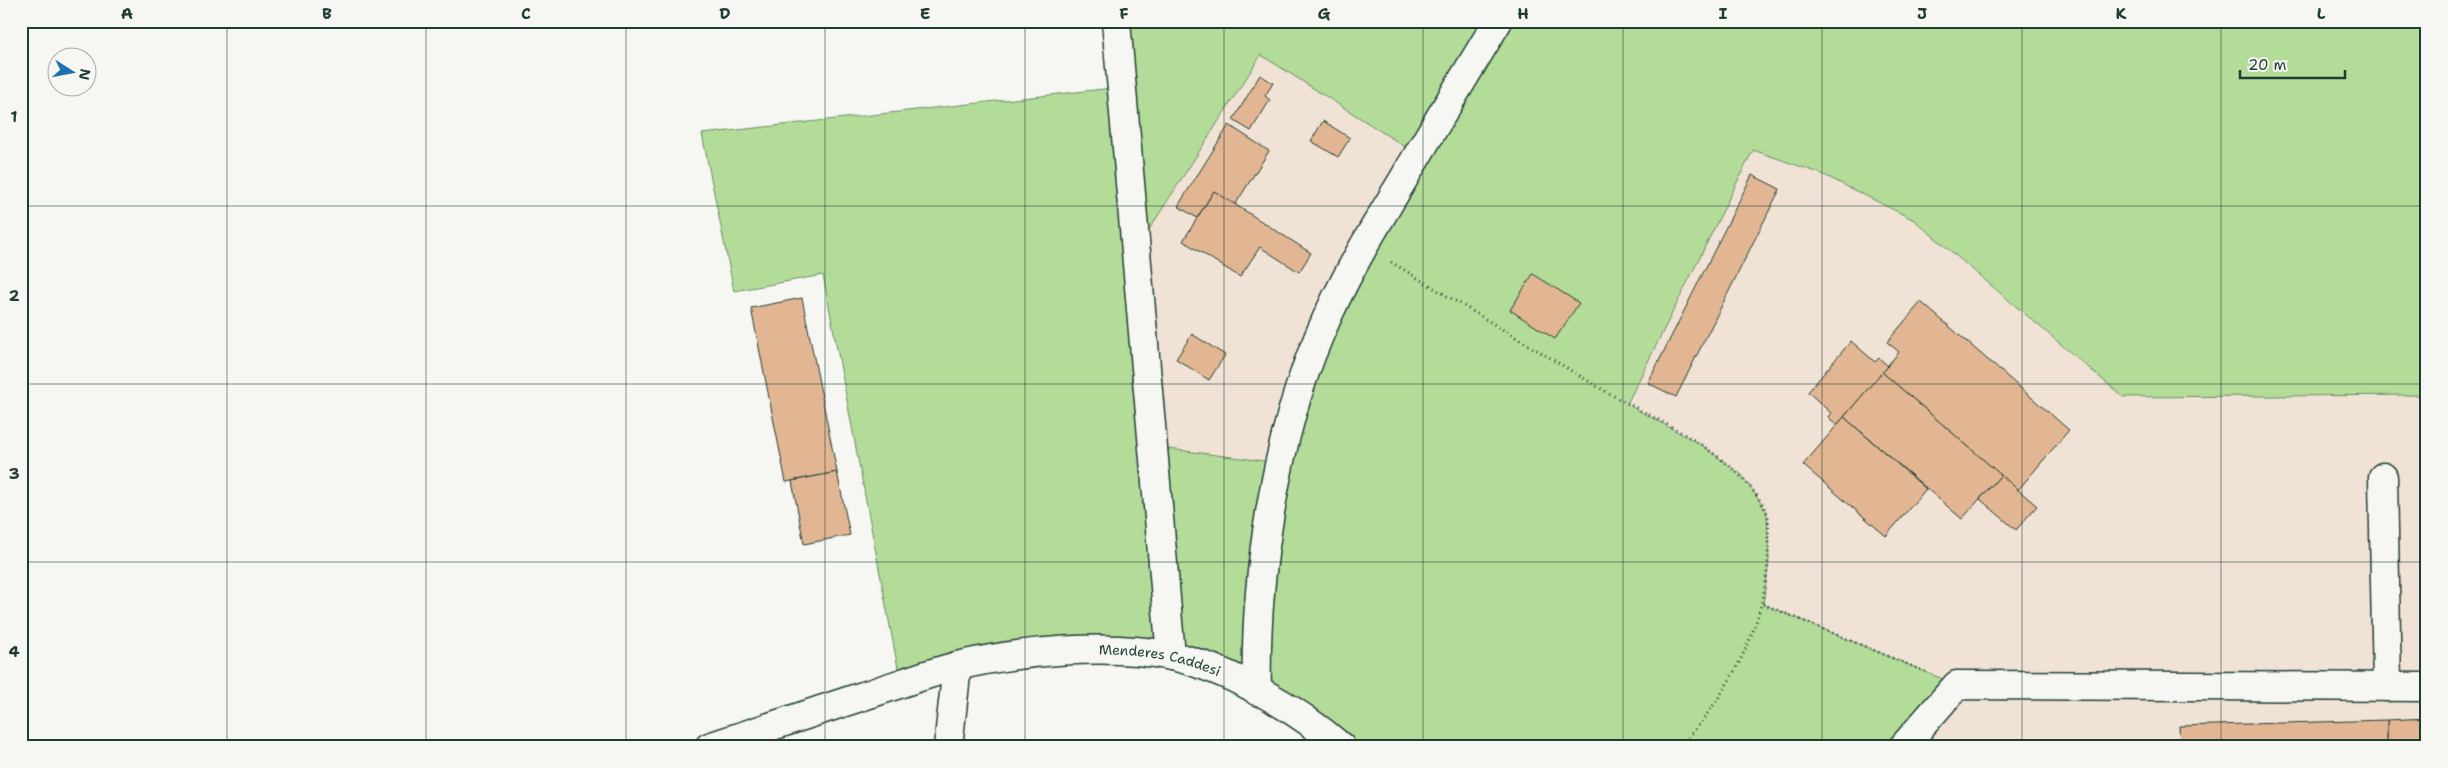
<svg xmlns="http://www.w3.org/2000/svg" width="2448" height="768" font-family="'Shantell Sans',sans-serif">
	<rect width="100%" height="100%" fill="#f6f6f2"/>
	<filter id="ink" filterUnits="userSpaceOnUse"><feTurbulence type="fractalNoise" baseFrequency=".02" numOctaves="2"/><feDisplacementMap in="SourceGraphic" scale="10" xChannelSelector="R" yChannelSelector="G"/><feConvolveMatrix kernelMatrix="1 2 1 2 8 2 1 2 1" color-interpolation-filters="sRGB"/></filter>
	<g filter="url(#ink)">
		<!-- built -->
		<g fill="#f0e3d5">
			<path d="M1261,54L1418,155L1280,464L1153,448L1136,250Z"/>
			<path d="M1753,150L1822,174L1914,220L2123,397L2427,395V747H1680L1742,475L1700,444L1627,404Z"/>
		</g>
		<!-- green -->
		<path fill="#b3dc99" stroke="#698c66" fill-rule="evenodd" d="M1116,21H2427V395L2123,397L1914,220L1822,174L1753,150L1627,404L1700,444L1742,475L1767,512L1769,561L1763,604L1957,685L1903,747H1341L1264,695L1128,651L901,684L823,275L734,291L702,134L1121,87ZM1261,55L1418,155L1295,404L1280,463L1153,447L1136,250Z"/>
		<!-- building -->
		<g fill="#e2b692" stroke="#1f3d34">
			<path d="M1260,75L1273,83L1265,96L1270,100L1251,131L1233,120Z"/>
			<path d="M1323,121L1350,138L1338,157L1311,141Z"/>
			<path d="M1229,125L1269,151L1235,205L1214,191L1197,218L1178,206Z"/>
			<path d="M1752,175L1780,189L1676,397L1648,383Z"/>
			<path d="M1214,191L1311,253L1299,272L1260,247L1240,277L1183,241Z"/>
			<path d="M1533,274L1579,303L1555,339L1510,310Z"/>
			<path d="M802,298L837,472L786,482L751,308Z"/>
			<path d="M1921,302L2069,430L2018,490L1882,372L1899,352L1887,342Z"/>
			<path d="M1192,334L1225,355L1209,380L1176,359Z"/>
			<path d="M1851,341L1875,362L1879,358L1888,366L1837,425L1828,417L1831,413L1808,392Z"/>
			<path d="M1882,372L2001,475L1962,519L1844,417Z"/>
			<path d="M1844,417L1926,489L1886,536L1803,465Z"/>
			<path d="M837,472L850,535L804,544L792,481Z"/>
			<path d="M2001,475L2037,506L2016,530L1980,499Z"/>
			<path d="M2427,718V747H2387V720Z"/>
			<path d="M2387,720V747H2180L2179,726Z"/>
			<path d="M269,742L270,747H251Z"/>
		</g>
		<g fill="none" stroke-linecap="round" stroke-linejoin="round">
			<!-- minor casing -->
			<g stroke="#1f3d34" stroke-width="31">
				<g id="minor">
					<path d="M1116,21L1171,656"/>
					<path d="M2383,477L2387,687"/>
					<path d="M1257,691C1254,580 1275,439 1319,336C1342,281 1372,231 1403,180C1434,127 1466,74 1498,21"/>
					<path id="s1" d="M709,747C759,730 810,714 860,697C892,687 925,674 957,666C1020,651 1109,643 1172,656C1229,669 1296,708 1341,747"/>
					<path d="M948,747L957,666"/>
					<path d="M1903,747L1957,685L2427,687"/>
				</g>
			</g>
			<!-- path -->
			<g stroke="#1f3d34" stroke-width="3" stroke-dasharray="1 4" stroke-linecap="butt">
				<path d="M1391,262C1460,304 1529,345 1598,387C1654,420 1735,450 1766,511C1770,518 1768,532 1768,540C1771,619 1731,690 1680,747"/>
				<path d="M1763,604L1926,672"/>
			</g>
			<!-- minor -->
			<use href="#minor" stroke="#f6f6f2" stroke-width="28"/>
		</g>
	</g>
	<!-- grid -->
	<path fill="none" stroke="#1f3d34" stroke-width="1" stroke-opacity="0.55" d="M227,21V747M426,21V747M626,21V747M825,21V747M1025,21V747M1224,21V747M1423,21V747M1623,21V747M1822,21V747M2022,21V747M2221,21V747M21,206H2427M21,384H2427M21,562H2427"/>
	<g text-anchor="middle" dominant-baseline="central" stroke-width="4" stroke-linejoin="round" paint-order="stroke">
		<!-- street labels -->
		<g font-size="14" fill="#1f3d34" stroke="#f6f6f2">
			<text stroke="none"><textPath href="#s1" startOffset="466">Menderes Caddesi</textPath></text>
		</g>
	</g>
	<!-- margin -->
	<rect width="2448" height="768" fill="none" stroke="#f6f6f2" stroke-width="55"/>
	<!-- north arrow -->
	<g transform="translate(72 72) rotate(101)"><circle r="24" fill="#f6f6f2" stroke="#a0aca6"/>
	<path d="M0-4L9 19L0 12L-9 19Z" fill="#1f6fb2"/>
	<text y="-8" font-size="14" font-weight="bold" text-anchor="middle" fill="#1f3d34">N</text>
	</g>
	<!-- scale -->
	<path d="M2240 70v8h105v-8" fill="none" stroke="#1f3d34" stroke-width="2.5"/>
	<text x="2248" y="70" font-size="15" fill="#1f3d34" stroke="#f6f6f2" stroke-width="4" paint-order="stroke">20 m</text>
	<rect x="28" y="28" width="2392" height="712" fill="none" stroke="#1f3d34" stroke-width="2"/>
	<g font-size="16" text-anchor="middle" font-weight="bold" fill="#1f3d34">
		<text x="127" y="19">A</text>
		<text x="327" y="19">B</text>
		<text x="526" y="19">C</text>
		<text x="725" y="19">D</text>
		<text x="925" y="19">E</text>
		<text x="1124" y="19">F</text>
		<text x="1324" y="19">G</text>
		<text x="1523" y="19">H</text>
		<text x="1723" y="19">I</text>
		<text x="1922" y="19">J</text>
		<text x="2121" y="19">K</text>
		<text x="2321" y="19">L</text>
		<text x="14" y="122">1</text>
		<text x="14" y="301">2</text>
		<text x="14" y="479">3</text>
		<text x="14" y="657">4</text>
	</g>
</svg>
